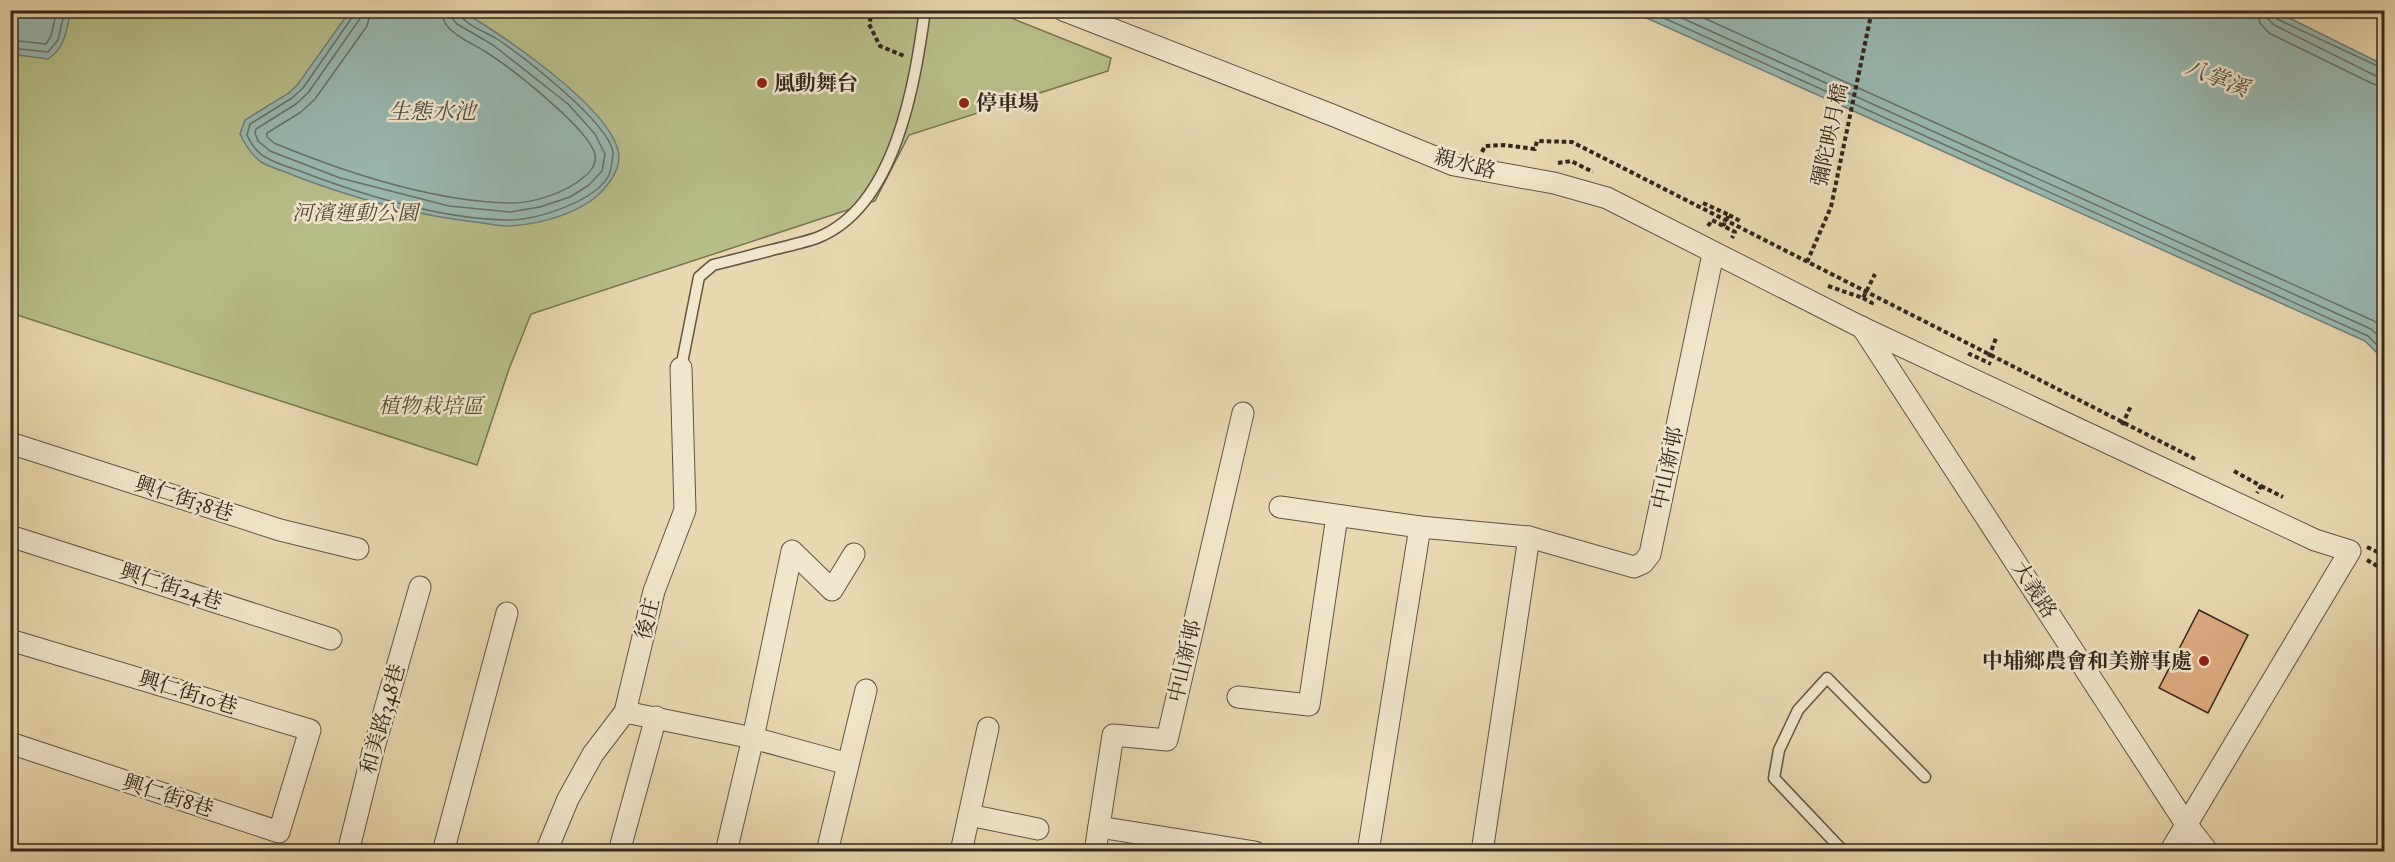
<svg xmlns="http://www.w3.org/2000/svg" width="2395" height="862" font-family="'IM FELL Double Pica','Noto Serif TC',serif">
	<rect width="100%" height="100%" fill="#e9d7af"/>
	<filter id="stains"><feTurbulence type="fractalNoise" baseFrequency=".00333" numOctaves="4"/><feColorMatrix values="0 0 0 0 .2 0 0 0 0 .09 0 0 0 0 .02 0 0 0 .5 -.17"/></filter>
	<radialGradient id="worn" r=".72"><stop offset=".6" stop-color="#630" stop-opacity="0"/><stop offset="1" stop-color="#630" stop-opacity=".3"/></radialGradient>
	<!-- green -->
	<path fill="#b8be89" stroke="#767252" stroke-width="1.5" d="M991,10L1111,58L1108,71L909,135L875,201L531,314L509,369L477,465L11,313V11Z"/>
	<!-- water -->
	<g fill="#98b8b0" stroke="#707e75" stroke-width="1.5">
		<path d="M11,10L71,11C66,30 66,47 48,59L11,54Z"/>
		<path d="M460,10C501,34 606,104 618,150C622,165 612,180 603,190C582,213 541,224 511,226C500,227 487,223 475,222C413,215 353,198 295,176C285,171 271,168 261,162C251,154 245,145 240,134L245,120L289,93L298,84L350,11Z"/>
		<path d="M1631,11H2275L2384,65V360L2365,341Z"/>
	</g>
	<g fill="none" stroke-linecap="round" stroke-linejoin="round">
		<!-- shore -->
		<g stroke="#667066" stroke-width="1.5">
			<path d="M354,10L353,16L303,88L292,98L250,124L247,135C251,144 257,153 267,158C279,165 293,168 305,173C366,196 442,219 508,220C536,220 595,202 609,175C611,170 613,157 613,152C608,122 524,57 497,39C487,32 460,24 459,10"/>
			<path d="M362,10L359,20L308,93L296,104L256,129L255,133L258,141L270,151L340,178L449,206L510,212L540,207L570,197L589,185L602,171L605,154L595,134L568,104L493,45L457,24L452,18L451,10"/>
			<path d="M371,10L367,26L315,99L301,112L267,133V137L274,143C344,172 432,201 508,203C531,204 566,193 584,177C591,172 597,163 595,154C587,127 511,68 486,52C474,44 457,38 448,27C443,22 442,17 442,10"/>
			<path d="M1646,10L2368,336L2384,352"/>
			<path d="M1664,10L2371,329L2384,341"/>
			<path d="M1686,10L2374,321L2384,329"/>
			<path d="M2257,10L2260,23L2269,33L2373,84L2384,86"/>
			<path d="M2266,10L2268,19L2274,25L2376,76L2384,77"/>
			<path d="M2274,10L2277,19L2384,69"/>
			<path d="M10,40L46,44L51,36L57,10"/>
			<path d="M10,48L48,52L58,40L65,10"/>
		</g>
	</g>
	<!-- building -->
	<path fill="#ddab81" stroke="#33271c" stroke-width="1.5" d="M2199,610L2248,635L2208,713L2159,688Z"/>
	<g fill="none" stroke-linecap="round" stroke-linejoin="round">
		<!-- lane casing -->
		<g stroke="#605341" stroke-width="13">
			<g id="lane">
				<path d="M681,368L699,277L713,265C738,259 763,252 788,246C798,243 810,241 819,237C896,205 915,83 925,10"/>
				<path d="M1844,852L1774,778L1779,750L1798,710L1827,678L1925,777"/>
			</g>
		</g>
		<!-- street casing -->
		<g stroke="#605341" stroke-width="23">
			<g id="street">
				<path d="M1063,10L1332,115L1454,165L1554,183L1607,198L1861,327L2315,540L2350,551L2170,852"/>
				<path d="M1862,327L2186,824L2208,852"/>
				<path d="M10,443L280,530L358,549"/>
				<path d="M1280,507L1420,527L1529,537L1634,567L1643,563L1650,554L1713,254"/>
				<path d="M10,536L331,639"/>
				<path d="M10,640L310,730L279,832L10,743"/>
				<path d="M1238,697L1309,705L1337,516"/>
				<path d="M625,712L753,738L848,764"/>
				<path d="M969,815L1038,829"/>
				<path d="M1099,827L1255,852"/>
				<path d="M348,852L373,751L420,587"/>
				<path d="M443,852L507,613"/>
				<path d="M546,852L568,799L593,754L625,712L654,591L685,510L681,368"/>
				<path d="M619,852L656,717"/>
				<path d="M726,852L753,738L792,551L832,590L854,554"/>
				<path d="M827,852L866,690"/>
				<path d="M961,852L988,728"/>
				<path d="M1095,852L1113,735L1167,740L1243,413"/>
				<path d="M1368,852L1420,527"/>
				<path d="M1482,852L1529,537"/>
			</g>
		</g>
		<!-- path -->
		<g stroke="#33271c" stroke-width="4" stroke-dasharray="4.5 3" stroke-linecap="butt">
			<path d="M873,10L869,24L880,46L904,56"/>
			<path d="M1482,152L1485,146L1504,145L1535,149L1537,141L1572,142L2195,459"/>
			<path d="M1558,163L1571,161L1593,172"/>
			<path d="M1703,203L1729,215L1723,226"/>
			<path d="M1729,215L1742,222"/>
			<path d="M1708,226L1712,220L1735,232L1732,238"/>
			<path d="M1807,262L1831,207L1872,10"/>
			<path d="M1828,286L1863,298L1875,274"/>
			<path d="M1863,298L1872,303L1870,307"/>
			<path d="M1969,356L1970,354L1991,364"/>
			<path d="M1989,357L1996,338"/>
			<path d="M2122,425L2131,406"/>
			<path d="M2234,471L2261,486L2257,493"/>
			<path d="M2261,486L2283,497"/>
			<path d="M2367,547L2384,555"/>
			<path d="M2367,560L2384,570"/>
		</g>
		<!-- lane -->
		<use href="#lane" stroke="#f1e5cb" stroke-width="10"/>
		<!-- street -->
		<use href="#street" stroke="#f1e5cb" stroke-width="21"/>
	</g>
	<!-- markers -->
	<g fill="#8f2418" stroke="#f1e5cb" stroke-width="2">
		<circle cx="762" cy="83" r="6"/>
		<circle cx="964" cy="103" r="6"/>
		<circle cx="2204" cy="661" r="6"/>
	</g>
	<g text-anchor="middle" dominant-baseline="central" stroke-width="5" stroke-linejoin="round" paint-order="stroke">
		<!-- poi labels -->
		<g font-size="21" font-weight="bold" fill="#33271c" stroke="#f1e5cb" text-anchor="start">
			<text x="774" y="83">風動舞台</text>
			<text x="976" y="103">停車場</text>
			<text x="2192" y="661" text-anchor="end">中埔鄉農會和美辦事處</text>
		</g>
		<!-- street labels -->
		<g font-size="21" fill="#33271c" stroke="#f1e5cb">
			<text transform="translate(1830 135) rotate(-78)">彌陀映月橋</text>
			<text transform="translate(1465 164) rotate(15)">親水路</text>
			<text transform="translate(1668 468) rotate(-78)">中山新邨</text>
			<text transform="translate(184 499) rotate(18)">興仁街38巷</text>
			<text transform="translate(171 587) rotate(18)">興仁街24巷</text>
			<text transform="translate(2034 590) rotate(57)">大義路</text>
			<text transform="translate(648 619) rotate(-76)">後庄</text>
			<text transform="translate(1185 661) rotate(-77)">中山新邨</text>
			<text transform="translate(188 693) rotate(17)">興仁街10巷</text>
			<text transform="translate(383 719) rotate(-74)">和美路348巷</text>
			<text transform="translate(168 796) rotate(18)">興仁街8巷</text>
		</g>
		<!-- park labels -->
		<g font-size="21" font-style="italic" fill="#544d37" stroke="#f1e5cb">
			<text x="355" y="213">河濱運動公園</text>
			<text x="431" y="406">植物栽培區</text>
		</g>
		<!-- water labels -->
		<g font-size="22" font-style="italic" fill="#4c4b41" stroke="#f1e5cb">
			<text transform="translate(2217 78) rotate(22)">八掌溪</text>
			<text x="432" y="112">生態水池</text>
		</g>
	</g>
	<!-- margin -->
	<rect width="2395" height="862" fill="none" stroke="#e9d7af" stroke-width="36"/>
	<rect x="12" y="12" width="2371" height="838" fill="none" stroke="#33271c" stroke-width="3"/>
	<rect x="18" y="18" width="2359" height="826" fill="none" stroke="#33271c" stroke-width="1.5"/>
	<rect width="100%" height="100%" filter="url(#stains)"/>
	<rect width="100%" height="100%" fill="url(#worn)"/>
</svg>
